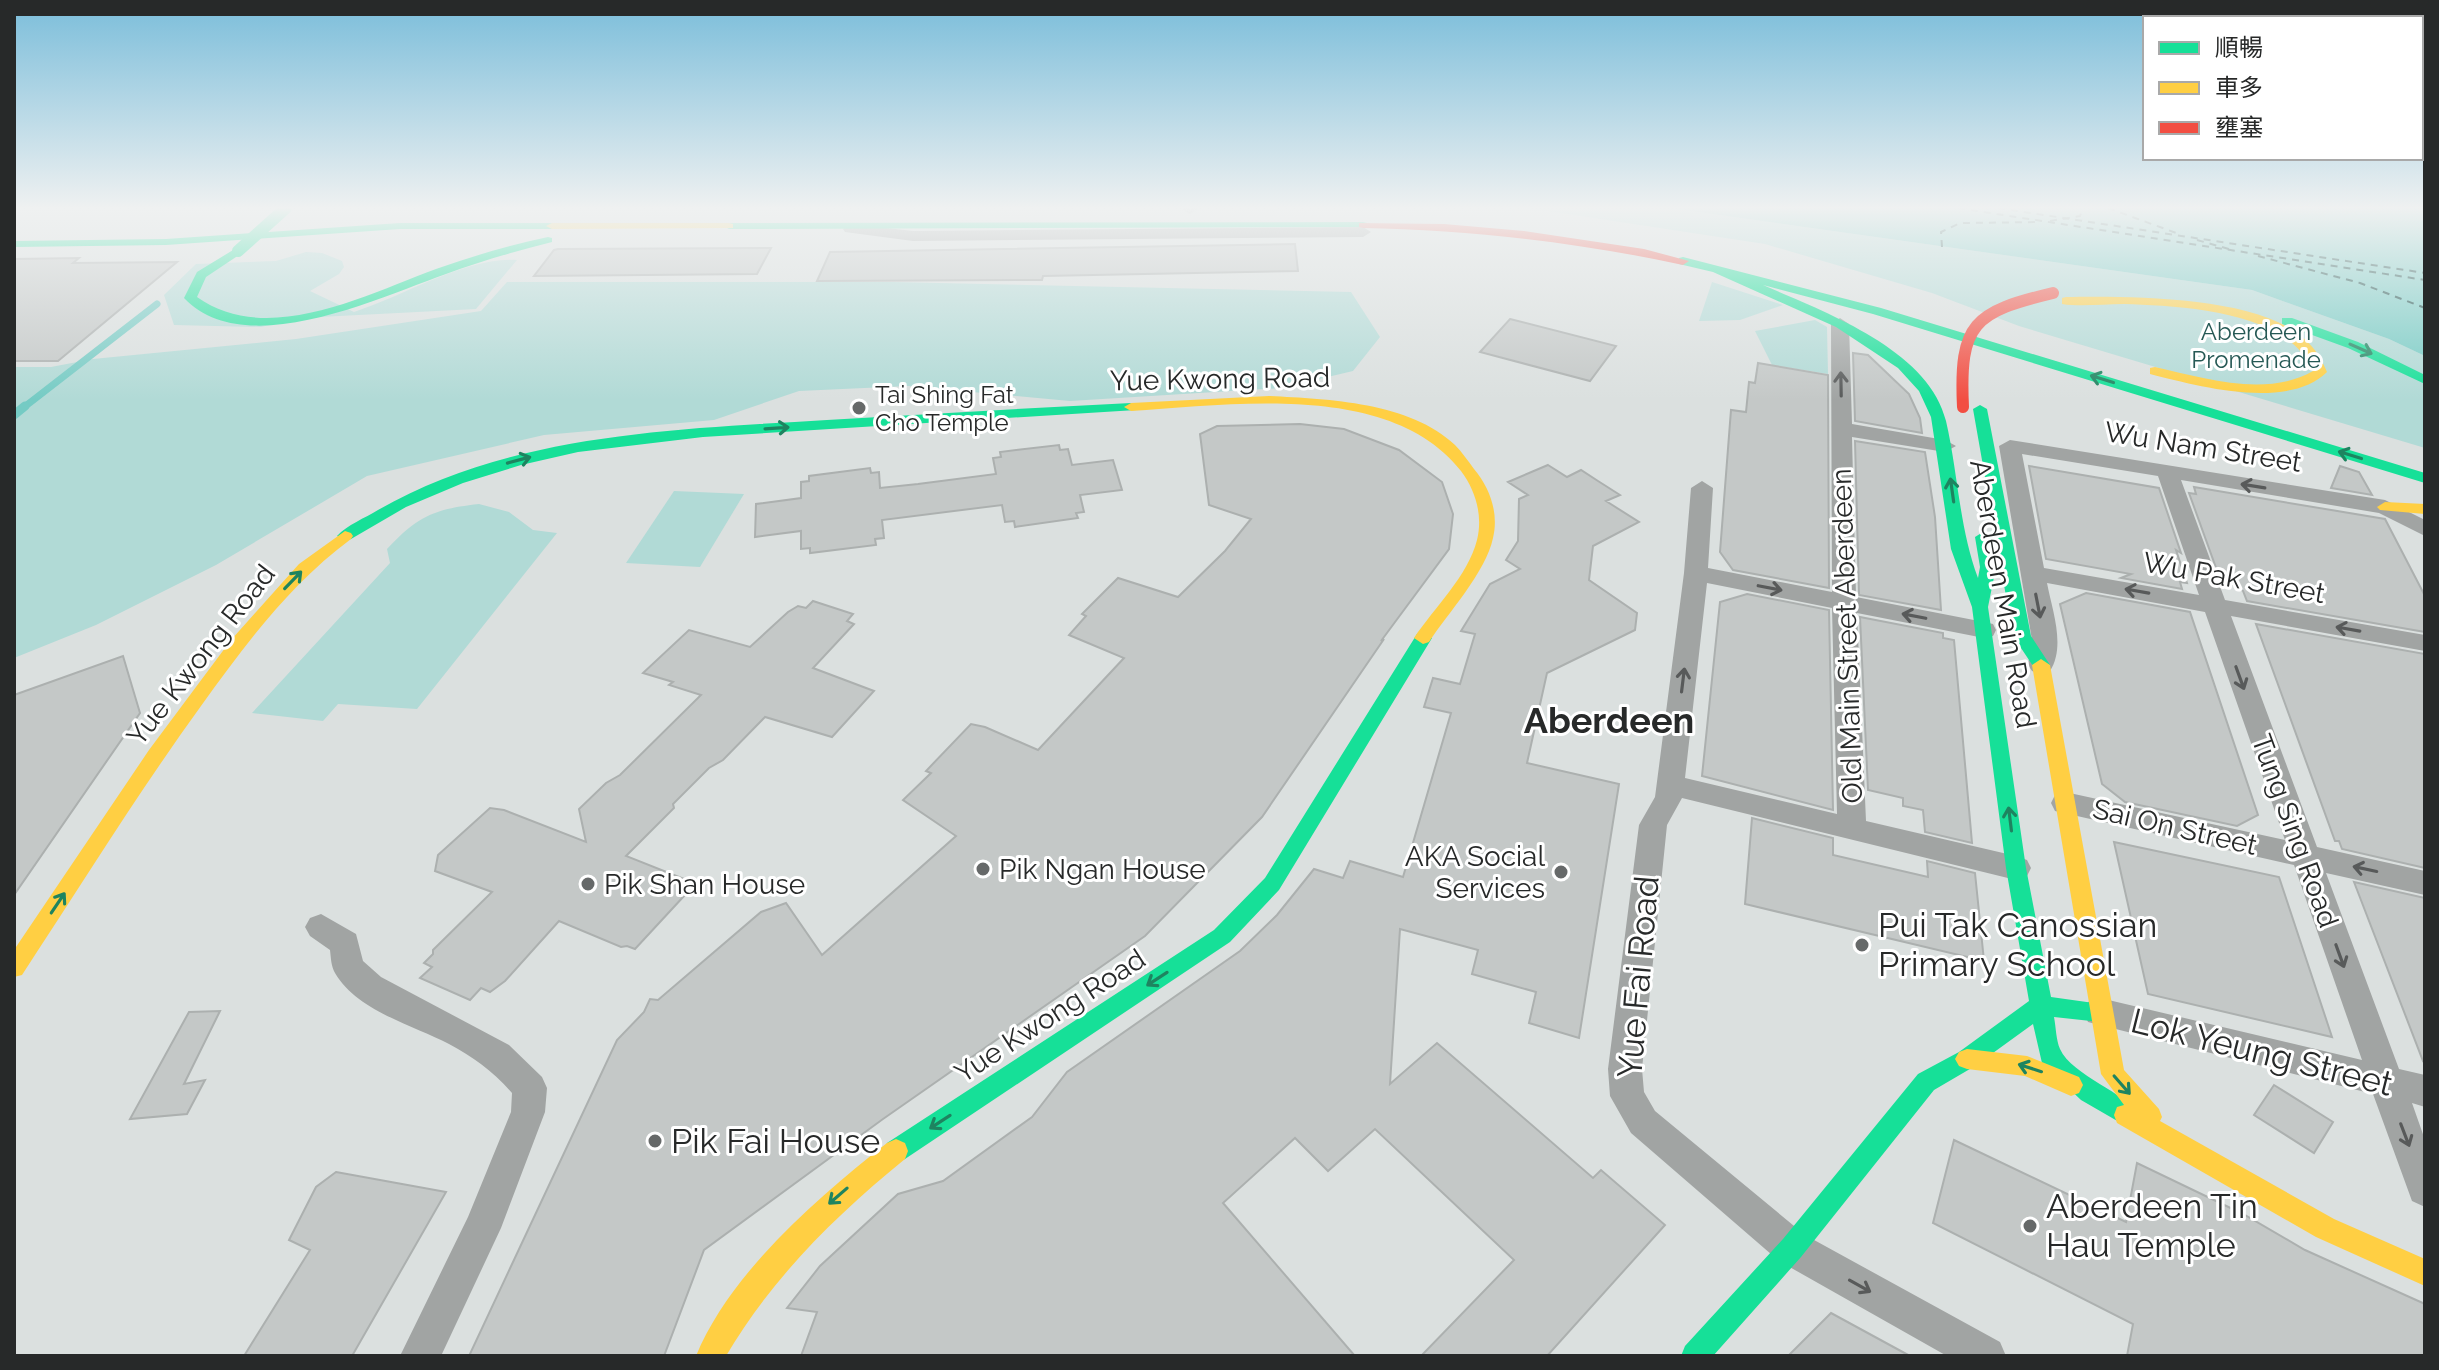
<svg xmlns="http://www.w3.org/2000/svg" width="2439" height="1370" font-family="Raleway,'Noto Sans TC',sans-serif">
	<rect width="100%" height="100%" fill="#dbe0df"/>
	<!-- green -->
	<g fill="#b1dad6">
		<path d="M1528,208H1670L2252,290L2389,339L2425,356V448L2019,326L1932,293L1765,244Z"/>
		<path d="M306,252L322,253L342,261L344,267L339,274L310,291L354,312C404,296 466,257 517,260L476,309L300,318L261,327L174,325L164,295L196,264L276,261Z"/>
		<path d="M507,282H893L1351,292L1380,337L1353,371L1281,388L1070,401L908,386L799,391L714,420L544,435L367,476L216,565L96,625L14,658V367H51L93,359L296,339L481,311Z"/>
		<path d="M1712,282L1783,305L1740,320L1699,321Z"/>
		<path d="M1815,320L1827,327L1828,374L1772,365L1755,331Z"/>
		<path d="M674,491L744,494L700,567L626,563Z"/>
		<path d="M479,504L509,512L533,530L557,533L417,709L338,704L323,721L252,713L390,563L387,549C418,516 434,509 479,504Z"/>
	</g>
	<!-- water -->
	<path fill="#75cbc4" d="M1670,208H2425V356L2389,339L2252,290Z"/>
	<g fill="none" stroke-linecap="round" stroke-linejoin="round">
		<!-- stream-far1 -->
		<path stroke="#75cbc4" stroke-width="7" d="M23,408L157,304"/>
		<!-- stream -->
		<path stroke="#75cbc4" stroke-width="9" d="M14,415L25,406"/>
		<!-- ferry -->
		<g stroke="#164b47" stroke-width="2" stroke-dasharray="7 6" stroke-linecap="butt">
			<path d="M1958,208L2425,280"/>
			<path d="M1998,208L2425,273"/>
			<path d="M2108,208L2179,234"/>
			<path d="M2050,221L2080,216L2083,208"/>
			<path d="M2197,240L2229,249"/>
			<path d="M1942,247L1941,232L1960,223L2040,222"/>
			<path d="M2258,256L2360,283L2425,308"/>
		</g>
	</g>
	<!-- building -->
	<g fill="#c4c8c7" stroke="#acb0af" stroke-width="2">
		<path d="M1295,244L1298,271L1043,276L1042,280L817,281L830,252Z"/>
		<path d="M771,248L757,274L534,276L554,250L558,249Z"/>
		<path d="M79,258L73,263L177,262L58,361H14V259Z"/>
		<path d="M1510,319L1616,346L1590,381L1480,352Z"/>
		<path d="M1853,353L1868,355L1909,394L1920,418L1922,433L1855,421Z"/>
		<path d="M1758,363L1828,375L1829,588L1733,570L1720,552L1731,410L1746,412L1749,382L1755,383Z"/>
		<path d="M1300,424L1344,429L1399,450L1442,482L1453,514L1449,549L1381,641L1384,639L1262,817L1145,936L883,1119L704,1250L664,1356H469L617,1040L644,1012L650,999L658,1000L761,912L786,903L822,955L956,836L903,800L931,773L926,771L971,724L985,727L1038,750L1124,658L1069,635L1086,616L1082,614L1118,578L1178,597L1225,551L1251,519L1209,505L1200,434L1217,426Z"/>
		<path d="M1855,441L1925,452L1935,517L1941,610L1859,595Z"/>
		<path d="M1059,445L1060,450L1068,449L1072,465L1113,460L1122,490L1080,495L1084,512L1076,513L1078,518L1015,527L1014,521L1005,522L1002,505L882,520L884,538L875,539L876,545L810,553V548L801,549V531L755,537L756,504L801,498V482L809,481V476L870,468L871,473L879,472L880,488L918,484L996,474L993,458L1001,457L1000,452Z"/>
		<path d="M1548,465L1567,477L1581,470L1598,481L1620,495L1606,501L1639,522L1593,546L1589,580L1637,613L1635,630L1547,673L1527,763L1619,784L1579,1038L1529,1023L1536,992L1472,974L1478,950L1400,929L1390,1084L1437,1043L1593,1178L1601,1170L1665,1225L1547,1356H1421L1514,1260L1375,1129L1328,1171L1295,1138L1223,1203L1355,1356H801L817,1312L787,1308L820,1266L898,1194L943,1181L1032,1117L1067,1072L1240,951L1277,915L1314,869L1343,878L1350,861L1403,877L1451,713L1424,707L1433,678L1460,684L1475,634L1461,631L1490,584L1520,569L1506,560L1518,541L1519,499L1528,495L1508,482Z"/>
		<path d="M2029,466L2159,488L2181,553L2176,550L2187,583L2180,582L2182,589L2121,578L2131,574L2046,559Z"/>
		<path d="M2340,466L2359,472L2372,495L2331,488Z"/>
		<path d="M2194,487L2385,519L2425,596V632L2247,601L2243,591L2219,576L2189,493L2196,494Z"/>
		<path d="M2086,593L2190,612L2258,815L2237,826L2125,802L2102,784L2060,604Z"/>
		<path d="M1747,594L1829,610L1833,810L1702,776L1720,602Z"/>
		<path d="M813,601L853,614L847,621L854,624L813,668L874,691L832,737L765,717L723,760L709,768L673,804L674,808L626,856L684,879V896L635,949L627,946L621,947L559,921L505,981L490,992L481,988L470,1000L420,978L432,967L424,963L433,954V950L492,892L435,871L438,855L490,808L504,810L586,842L579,809L606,783L620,775L701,695L669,685L673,682L643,673L689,630L750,647L788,612L798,606L806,608Z"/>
		<path d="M1860,617L1943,633V638L1954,640L1972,843L1925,832L1923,810L1903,806V798L1868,790Z"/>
		<path d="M2256,624L2425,654V868L2342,849L2339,841H2335Z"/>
		<path d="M123,656L140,713L14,895V695Z"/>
		<path d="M1752,818L1833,838V855L1928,877L1927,861L1975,873L1984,961L1745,904Z"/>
		<path d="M2114,842L2279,877L2332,1037L2148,994Z"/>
		<path d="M2354,882L2425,898V1060L2423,1061Z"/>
		<path d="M220,1011L184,1084L205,1080L187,1114L130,1119L189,1012Z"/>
		<path d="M2274,1085L2333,1122L2314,1153L2254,1115Z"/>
		<path d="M1954,1140L2126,1222L2137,1163L2243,1214L2305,1250L2425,1304V1356H2127L2133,1324L1933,1223Z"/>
		<path d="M336,1172L446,1192L352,1356H244L310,1250L289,1240L316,1187Z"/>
		<path d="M1831,1313L1910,1356H1788Z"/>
	</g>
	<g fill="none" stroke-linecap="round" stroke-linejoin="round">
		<!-- street -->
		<g fill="#a1a4a3" fill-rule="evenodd">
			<path d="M1180,208H1198V209L1190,214Z"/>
			<path d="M851,224L913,231L1363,227L1371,232L1363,237L913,241L845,232L843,229Z"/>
			<path d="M1840,318L1849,324L1852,424L1945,440L1956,446L1945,452L1852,437L1856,597L1984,622L1993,624L1996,630L1993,636L1984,638L1857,613L1866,821L2016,856L2027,860L2031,868L2027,876L2016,880L1682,798L1667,825L1642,1069L1644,1092L1655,1111L1805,1235L2000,1342L2006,1356H1947L1779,1261L1631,1133L1610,1096L1608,1069L1639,825L1655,797L1684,573L1691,488L1702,481L1713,488L1708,568L1832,592L1831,324ZM1707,583L1832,608L1837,814L1685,778Z"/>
			<path d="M2010,440L2385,500L2425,520V536L2379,513L2181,480L2225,600L2425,635V651L2231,616L2317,847L2425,871V895L2326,873L2399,1069L2425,1075V1107L2412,1103L2425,1140V1207L2412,1201L2373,1094L2088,1022L2084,1012L2088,1002L2100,998L2362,1060L2294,865L2055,811L2051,803L2055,795L2065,792L2285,840L2205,612L2047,583C2052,610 2066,646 2050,671L2041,674L2032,671L2028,665L2032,640L1999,446ZM2022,454L2158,476L2199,595L2044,568Z"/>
			<path d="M321,914L356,934L363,961L381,977L509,1045L542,1077L547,1088L545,1112L501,1228L441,1356H400L468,1217L511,1112L512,1093C494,1072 473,1057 449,1044C413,1025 357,1011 335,973C331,966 331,958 330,950L310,936L305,927L310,918Z"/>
		</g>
		<!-- fast -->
		<g fill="#16e098" fill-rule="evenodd">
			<path d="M1363,222L1367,223V227L729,229L723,226L729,223Z"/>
			<path d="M400,223H552L558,226L552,229H400L166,245L14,247V241L166,239Z"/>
			<path d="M548,237L552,238V242C516,251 481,261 446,274C378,298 245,362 184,298L197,272L238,247L242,249V253L206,277L197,297C267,347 365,295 436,269C473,256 510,245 548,237Z"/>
			<path d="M1683,257L1881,308L2425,473V483L1873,314L1763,285C1822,311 1929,349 1946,421C1958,473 1959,527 1978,578L1980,567L1975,537L1983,532L1991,537L1996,567L1988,607L2026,868L2051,997L2108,1005L2111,1012L2108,1019L2100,1022L2054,1017C2056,1027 2056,1040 2060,1049C2072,1076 2128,1093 2138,1115L2135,1123L2126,1126L2081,1100L2042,1063L2033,1024L1975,1066L1934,1090L1801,1257L1713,1356H1681L1685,1346L1783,1239L1918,1074L1959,1052L2029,1001L2006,868L1972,607L1951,549L1931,417L1919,391L1898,368L1836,327L1713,272L1679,264V258Z"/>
			<path d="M2282,318H2292L2358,342L2425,375V384L2348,348L2282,324Z"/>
			<path d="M1131,403L1136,404V410L703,437L578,452L521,465L463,483L406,507L351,539L345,541L337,536C347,525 365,518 378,510C512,433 677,429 827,420C928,414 1030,408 1131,403Z"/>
			<path d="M1980,405L1987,409L2031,636L2050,665L2041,671L2035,669L2013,636L1973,409Z"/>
			<path d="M1423,632L1432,638L1279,890L1230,942L905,1159L896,1163L887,1159L884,1151L887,1143L1214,930L1265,878L1417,634Z"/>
		</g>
		<!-- slow -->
		<g fill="#ffcf43" fill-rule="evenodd">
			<path d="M729,223L733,224V228L552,229L546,226L552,223Z"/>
			<path d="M2066,297C2127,296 2247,296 2297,333C2312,344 2320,355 2327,372C2287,411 2198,386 2150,374V368L2155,367C2204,378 2266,398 2313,371C2288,310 2180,306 2124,304C2103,304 2081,307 2062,304V298Z"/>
			<path d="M1269,396C1327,399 1410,402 1455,445C1462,452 1468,461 1474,469C1490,488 1499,513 1493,538C1486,572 1448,613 1429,642L1423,644L1414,638C1434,608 1468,576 1477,540C1483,516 1476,491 1461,471C1390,381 1233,405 1131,411L1124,407L1131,403Z"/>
			<path d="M2385,502L2425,504V514L2380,510L2377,507Z"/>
			<path d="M345,531L351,533L353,536L351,539C289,585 245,645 201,706C138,793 81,885 22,975L14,977V950L149,750L231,640L299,564Z"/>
			<path d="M2041,659L2050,665L2124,1070L2159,1109L2162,1117L2160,1121L2334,1219L2425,1259V1286L2316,1237L2117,1123L2114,1115L2117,1107L2124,1105L2101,1074L2032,665Z"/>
			<path d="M1967,1049L2027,1056L2079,1077L2083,1085L2079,1093L2071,1096L2025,1076L1967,1069L1959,1066L1955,1059L1959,1052Z"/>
			<path d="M896,1139L905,1143L908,1151L905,1159C835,1216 772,1278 726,1356H696C730,1273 818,1197 887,1143Z"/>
		</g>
		<!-- jam -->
		<path fill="#f24e42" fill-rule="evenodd" d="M1359,223L1444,224L1524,231L1644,249L1689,261L1683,265C1577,242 1471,230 1363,228L1359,227Z"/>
		<!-- fast-bridge -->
		<path stroke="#16e098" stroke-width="12" d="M238,251L286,208"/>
		<!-- jam-bridge -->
		<path stroke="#f24e42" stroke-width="12" d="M1963,407C1959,323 1974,312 2053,293"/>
	</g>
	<!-- one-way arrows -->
	<defs><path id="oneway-shaft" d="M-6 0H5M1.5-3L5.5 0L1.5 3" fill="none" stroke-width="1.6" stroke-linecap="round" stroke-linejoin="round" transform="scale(2)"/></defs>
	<g stroke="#1e8460">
		<use href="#oneway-shaft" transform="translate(2361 349) rotate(24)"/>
		<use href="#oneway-shaft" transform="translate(2102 379) rotate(-163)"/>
		<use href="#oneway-shaft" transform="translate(777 428) rotate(-4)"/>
		<use href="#oneway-shaft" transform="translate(2350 455) rotate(-163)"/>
		<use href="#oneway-shaft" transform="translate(519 460) rotate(-15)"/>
		<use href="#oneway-shaft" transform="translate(1952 490) rotate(-98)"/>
		<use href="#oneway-shaft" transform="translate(293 580) rotate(-46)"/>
		<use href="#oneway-shaft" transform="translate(2010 819) rotate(-97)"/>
		<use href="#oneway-shaft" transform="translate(58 903) rotate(-56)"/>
		<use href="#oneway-shaft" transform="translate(1157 979) rotate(147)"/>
		<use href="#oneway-shaft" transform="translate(2030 1068) rotate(-162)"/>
		<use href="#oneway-shaft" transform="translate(2122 1085) rotate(49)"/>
		<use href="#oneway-shaft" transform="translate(940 1122) rotate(147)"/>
		<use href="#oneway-shaft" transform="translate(838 1196) rotate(139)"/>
	</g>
	<g stroke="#585a5a">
		<use href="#oneway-shaft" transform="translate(1841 384) rotate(-91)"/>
		<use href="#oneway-shaft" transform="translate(2253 486) rotate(-171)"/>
		<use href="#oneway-shaft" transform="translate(1770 588) rotate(11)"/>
		<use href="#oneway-shaft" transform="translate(2137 591) rotate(-170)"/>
		<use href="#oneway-shaft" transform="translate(2038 606) rotate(79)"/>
		<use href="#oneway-shaft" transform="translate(1914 616) rotate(-169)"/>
		<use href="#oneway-shaft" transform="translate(2348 629) rotate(-170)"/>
		<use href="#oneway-shaft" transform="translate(2240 678) rotate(70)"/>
		<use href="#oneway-shaft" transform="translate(1683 680) rotate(-83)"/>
		<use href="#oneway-shaft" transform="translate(2365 869) rotate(-168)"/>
		<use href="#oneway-shaft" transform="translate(2340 956) rotate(70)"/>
		<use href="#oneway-shaft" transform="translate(2405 1135) rotate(69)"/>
		<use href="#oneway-shaft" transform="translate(1860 1286) rotate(29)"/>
	</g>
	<!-- sky -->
	<linearGradient id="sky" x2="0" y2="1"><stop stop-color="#7abdda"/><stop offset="0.52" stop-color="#eff1f1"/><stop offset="1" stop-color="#eff1f1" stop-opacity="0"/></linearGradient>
	<rect width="2439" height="400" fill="url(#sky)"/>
	<!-- markers -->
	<g fill="#666969" stroke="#fff" stroke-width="3">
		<circle cx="859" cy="408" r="8"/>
		<circle cx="983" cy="869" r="8"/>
		<circle cx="1561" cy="872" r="8"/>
		<circle cx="588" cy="884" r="8"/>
		<circle cx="1862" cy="945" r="8"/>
		<circle cx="655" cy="1141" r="8"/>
		<circle cx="2030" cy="1226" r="8"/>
	</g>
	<g text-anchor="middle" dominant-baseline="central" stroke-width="6" stroke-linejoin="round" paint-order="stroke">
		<!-- far-park labels -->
		<g font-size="24" fill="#265955" stroke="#fff">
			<text x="2256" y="331">Aberdeen<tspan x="2256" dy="28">Promenade</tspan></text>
		</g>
		<!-- far-poi labels -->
		<g font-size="24" fill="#272929" stroke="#fff" text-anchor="start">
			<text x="875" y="394">Tai Shing Fat<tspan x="875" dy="28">Cho Temple</tspan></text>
		</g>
		<!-- street labels -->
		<g font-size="28" fill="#272929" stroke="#fff">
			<text transform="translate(1220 379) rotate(-1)">Yue Kwong Road</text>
			<text transform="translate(2203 447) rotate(9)">Wu Nam Street</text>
			<text transform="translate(2234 578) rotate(10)">Wu Pak Street</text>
			<text transform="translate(2003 594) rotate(80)">Aberdeen Main Road</text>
			<text transform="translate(1847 636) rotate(-92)">Old Main Street Aberdeen</text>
			<text transform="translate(201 655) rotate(-52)">Yue Kwong Road</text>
			<text transform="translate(2175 827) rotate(13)">Sai On Street</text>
			<text transform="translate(2295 831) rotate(70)">Tung Sing Road</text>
			<text transform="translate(1050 1016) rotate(-33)">Yue Kwong Road</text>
		</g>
		<!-- poi labels -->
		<g font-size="28" fill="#272929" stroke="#fff" text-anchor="start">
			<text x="1545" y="856" text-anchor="end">AKA Social<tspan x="1545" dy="32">Services</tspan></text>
			<text x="999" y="869">Pik Ngan House</text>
			<text x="604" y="884">Pik Shan House</text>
		</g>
		<!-- near-poi labels -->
		<g font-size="34" fill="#272929" stroke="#fff" text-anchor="start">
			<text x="1878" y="925">Pui Tak Canossian<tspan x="1878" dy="39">Primary School</tspan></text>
			<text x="671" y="1141">Pik Fai House</text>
			<text x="2046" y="1206">Aberdeen Tin<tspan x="2046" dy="39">Hau Temple</tspan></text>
		</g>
		<!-- near-street labels -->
		<g font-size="34" fill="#272929" stroke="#fff">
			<text transform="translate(1638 977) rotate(-85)">Yue Fai Road</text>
			<text transform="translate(2262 1052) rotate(14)">Lok Yeung Street</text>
		</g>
		<!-- district labels -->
		<g font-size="36" font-weight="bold" fill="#272929" stroke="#fff">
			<text x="1609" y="720">Aberdeen</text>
		</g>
	</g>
	<!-- border -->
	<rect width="2439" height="1370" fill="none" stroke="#272929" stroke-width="32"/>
	<!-- legend -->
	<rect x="2143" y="16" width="280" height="144" fill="#ffffff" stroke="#a9a9a9" stroke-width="2"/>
	<rect x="2159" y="42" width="40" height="12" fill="#16e098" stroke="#a9a9a9" stroke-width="2"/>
	<text x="2215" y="56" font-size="24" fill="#272929">順暢</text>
	<rect x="2159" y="82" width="40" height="12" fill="#ffcf43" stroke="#a9a9a9" stroke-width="2"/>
	<text x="2215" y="96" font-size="24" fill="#272929">車多</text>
	<rect x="2159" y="122" width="40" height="12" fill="#f24e42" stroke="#a9a9a9" stroke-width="2"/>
	<text x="2215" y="136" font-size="24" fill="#272929">壅塞</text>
</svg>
